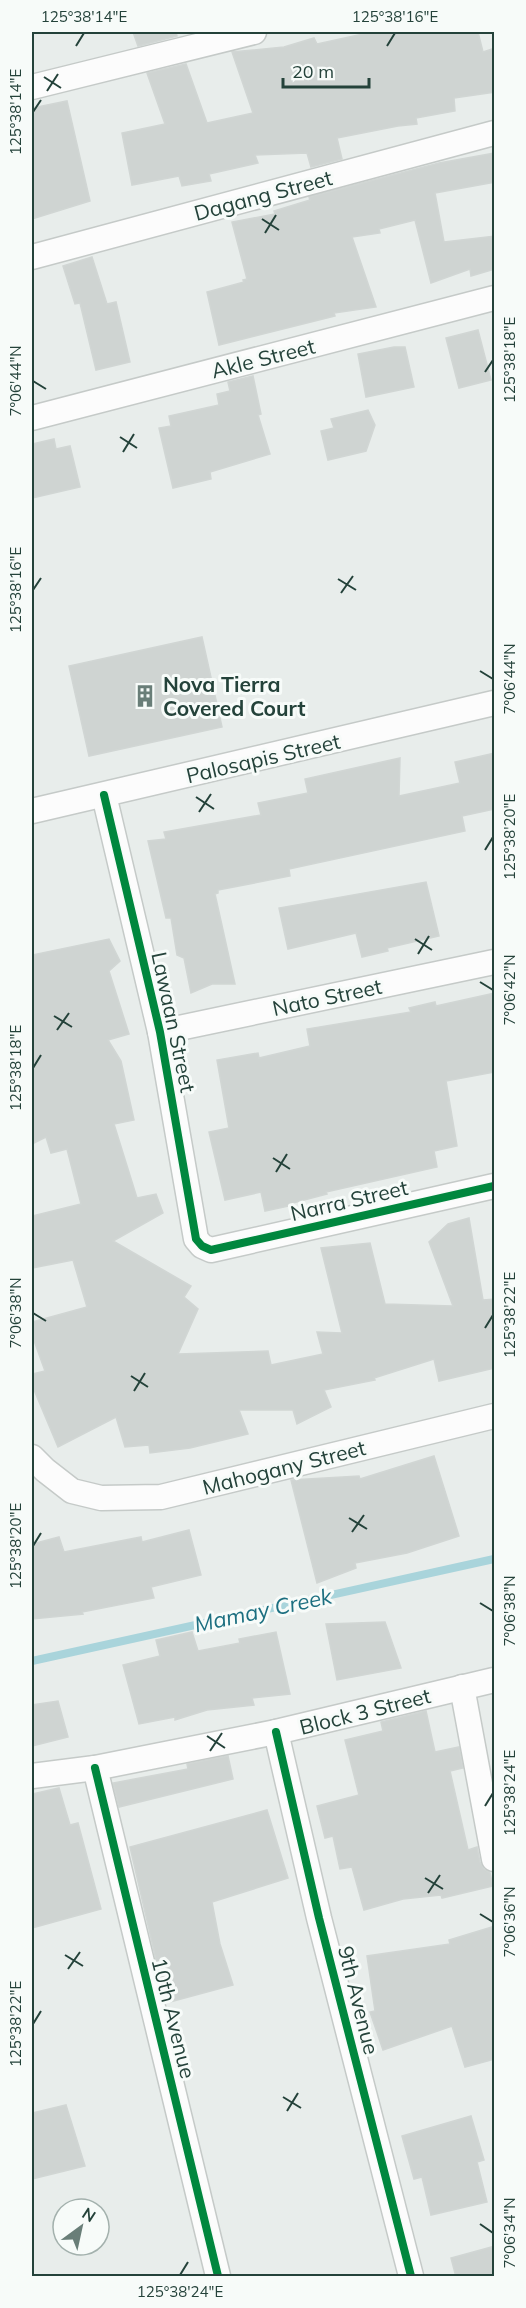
<svg xmlns="http://www.w3.org/2000/svg" width="526" height="2308" font-family="Mulish,sans-serif">
	<rect width="100%" height="100%" fill="#e8edeb"/>
	<g fill="none" stroke-linecap="round" stroke-linejoin="round">
		<!-- stream -->
		<path stroke="#a9d4db" stroke-width="8" d="M32,1661L494,1559"/>
	</g>
	<!-- building -->
	<g fill="#cfd4d2" stroke="#d1d6d4" stroke-width="1.5">
		<path d="M133,32H176L177,36L138,46Z"/>
		<path d="M372,32H478L483,52L495,48V92L454,98L455,111L416,118L417,124L398,126L337,138L342,159L311,167L307,153L255,155L258,163L209,174L211,181L182,186L179,176L132,185L122,133L165,124L147,73L186,64L207,123L253,113L232,52L284,47L314,38L317,44Z"/>
		<path d="M67,101L90,201L32,219V108Z"/>
		<path d="M495,153V182L435,193L444,242L495,236V269L471,276L470,269L431,283L415,220L379,229L380,233L352,237L376,307L334,313L335,316L219,345L207,292L244,282L243,280L247,279L232,222L275,214L274,211L310,200L309,197L439,163Z"/>
		<path d="M92,257L107,304L116,302L130,362L96,370L80,303L75,304L63,266Z"/>
		<path d="M478,330L491,380L459,388L446,338Z"/>
		<path d="M394,347H405L414,387L366,397L358,354Z"/>
		<path d="M253,376L261,414L258,415L270,454L210,472L211,479L173,488L159,428L171,426L169,416L219,405L217,394L230,391L228,382Z"/>
		<path d="M368,410L375,425L366,451L328,460L321,431L334,428L331,419Z"/>
		<path d="M54,439L56,449L70,446L80,487L32,498V444Z"/>
		<path d="M202,637L222,727L89,756L69,666Z"/>
		<path d="M495,753V809L462,816L465,831L289,869L290,876L218,890V893L215,894L235,984H212L191,993L184,958L177,955L171,918H166L148,841L166,839L164,832L261,815L258,803L308,793L305,779L400,758L399,796L460,783L455,762Z"/>
		<path d="M426,882L439,936L387,948L388,951L362,957L356,933L288,949L279,908Z"/>
		<path d="M109,939L120,961L109,971L129,1034L108,1040L121,1061L134,1120L114,1124L137,1198L156,1194L163,1213L113,1241L191,1286L184,1297L198,1309L178,1354L268,1351L271,1365L323,1354L317,1332L342,1333L321,1248L370,1243L385,1304L453,1306L429,1242L448,1224L469,1218L483,1300L495,1299V1368L439,1381L434,1359L374,1378L375,1380L324,1390L331,1407L297,1424L293,1410H239L248,1434L190,1448L150,1453L149,1445L125,1447L116,1417L58,1447L32,1385V1374L45,1371L32,1335V1322L87,1307L73,1260L32,1268V1216L81,1204L67,1149L51,1153L46,1137L32,1144V955Z"/>
		<path d="M495,993V1072L446,1081L457,1146L434,1151L437,1167L326,1192L327,1194L289,1204V1206L265,1211L261,1192L225,1200L209,1132L229,1128L217,1060L258,1053L259,1058L310,1046L307,1029L411,1012L409,1008L435,1002L436,1006Z"/>
		<path d="M434,1456L459,1536L407,1553L355,1563L356,1568L317,1583L291,1480L359,1476L360,1479Z"/>
		<path d="M189,1530L201,1575L151,1587L154,1598L82,1612L83,1614L32,1619V1544L59,1537L64,1552L141,1537L142,1542Z"/>
		<path d="M385,1622L401,1668L337,1680L326,1624Z"/>
		<path d="M192,1632L198,1651L240,1643L239,1639L276,1632L290,1694L252,1698L254,1705L207,1710L175,1720V1717L139,1724L123,1665L160,1656L156,1640Z"/>
		<path d="M58,1701L68,1737L32,1746V1705Z"/>
		<path d="M426,1711L435,1752L459,1747L463,1768L450,1771L468,1850L477,1847L480,1862L484,1869L490,1873L493,1886L442,1898L441,1895L403,1899L364,1910L352,1867L340,1869L333,1836L325,1838L317,1806L359,1795L345,1740L383,1731L381,1722Z"/>
		<path d="M228,1756L233,1779L119,1807L113,1783L188,1769L187,1764Z"/>
		<path d="M59,1788L70,1825L78,1823L101,1909L32,1928V1794Z"/>
		<path d="M267,1810L288,1878L212,1902L220,1944L233,1985L166,2003L130,1847Z"/>
		<path d="M495,1926V2059L465,2067L452,2026L383,2050L370,2012L375,2011L367,1956L450,1944L449,1940Z"/>
		<path d="M66,2105L85,2166L32,2179V2113Z"/>
		<path d="M471,2116L484,2160L477,2162L487,2202L431,2215L422,2177L414,2179L402,2136Z"/>
		<path d="M495,2246V2277H456L451,2258Z"/>
	</g>
	<g fill="none" stroke-linecap="round" stroke-linejoin="round">
		<!-- street casing -->
		<g stroke="#c5cac8" stroke-width="27">
			<g id="street">
				<path d="M32,87L254,32"/>
				<path d="M32,257L494,133"/>
				<path d="M32,418L494,298"/>
				<path d="M104,795L160,1032L196,1239L202,1246L211,1250L494,1186"/>
				<path d="M32,811L494,703"/>
				<path d="M160,1032L494,962"/>
				<path d="M32,1457L45,1470L72,1491L101,1498L161,1497L494,1416"/>
				<path d="M462,1687L494,1859"/>
				<path d="M276,1732L319,1918L411,2276"/>
				<path d="M95,1768L218,2276"/>
				<path d="M32,1776L95,1768L276,1732L494,1680"/>
			</g>
		</g>
		<!-- street -->
		<use href="#street" stroke="#fcfcfc" stroke-width="24"/>
		<!-- cycleway casing -->
		<g stroke="#f7fbf9" stroke-width="11">
			<g id="cycleway">
				<path d="M104,795L160,1032L196,1239L202,1246L211,1250L494,1186"/>
				<path d="M276,1732L319,1918L411,2276"/>
				<path d="M95,1768L218,2276"/>
			</g>
		</g>
		<!-- cycleway -->
		<use href="#cycleway" stroke="#00873e" stroke-width="8"/>
	</g>
	<!-- ticks -->
	<path fill="none" stroke="#24423a" stroke-width="2" d="M76,46L84,33M387,46L395,33M44,77L61,88M47,91L58,74M33,112L41,100M262,219L279,230M265,233L276,215M485,372L493,360M33,381L46,389M120,437L137,448M123,452L134,434M338,579L356,590M33,590L41,578M341,593L353,576M480,671L493,679M196,797L214,809M199,812L211,794M485,850L493,837M415,939L432,950M418,954L429,936M480,982L493,990M54,1016L72,1027M57,1030L69,1013M33,1068L41,1055M273,1158L290,1169M276,1172L287,1154M33,1313L46,1321M485,1328L493,1315M131,1376L148,1387M134,1391L145,1373M349,1518L367,1529M352,1532L364,1515M33,1546L41,1533M480,1603L493,1611M207,1736L225,1748M210,1751L222,1733M485,1806L493,1793M425,1878L443,1889M428,1893L440,1875M480,1914L493,1922M65,1955L83,1966M68,1969L80,1952M33,2024L41,2011M283,2097L301,2108M287,2111L298,2093M480,2224L493,2233M180,2275L188,2262"/>
	<!-- icons -->
	<defs>
		<g id="building-bare" transform="scale(1.8)"><path d="M-4-6H4V6H1V3H-1V6H-4ZM-2.5-4.3h1.7v1.8h-1.7ZM.8-4.3h1.7v1.8H.8ZM-2.5-1h1.7V.8h-1.7ZM.8-1h1.7V.8H.8Z" fill="#697e78" stroke="#f7fbf9" stroke-width="2.5" paint-order="stroke"/></g>
	</defs>
	<g fill-rule="evenodd">
		<use href="#building-bare" x="145" y="696"/>
	</g>
	<g text-anchor="middle" dominant-baseline="central" stroke-width="6" stroke-linejoin="round" paint-order="stroke">
		<!-- street labels -->
		<g font-size="21" fill="#24423a" stroke="#f7fbf9">
			<text transform="translate(263 195) rotate(-15)">Dagang Street</text>
			<text transform="translate(263 358) rotate(-14)">Akle Street</text>
			<text transform="translate(263 758) rotate(-13)">Palosapis Street</text>
			<text transform="translate(327 997) rotate(-12)">Nato Street</text>
			<text transform="translate(174 1022) rotate(78)">Lawaan Street</text>
			<text transform="translate(349 1200) rotate(-13)">Narra Street</text>
			<text transform="translate(284 1467) rotate(-14)">Mahogany Street</text>
			<text transform="translate(365 1711) rotate(-14)">Block 3 Street</text>
			<text transform="translate(359 2000) rotate(76)">9th Avenue</text>
			<text transform="translate(174 2018) rotate(76)">10th Avenue</text>
		</g>
		<!-- poi labels -->
		<g font-size="21" font-weight="bold" fill="#24423a" stroke="#f7fbf9" text-anchor="start">
			<text x="163" y="684">Nova Tierra<tspan x="163" dy="24">Covered Court</tspan></text>
		</g>
		<!-- water labels -->
		<g font-size="22" font-style="italic" fill="#1c6f80" stroke="#f7fbf9">
			<text transform="translate(263 1610) rotate(-12)">Mamay Creek</text>
		</g>
	</g>
	<!-- border -->
	<rect width="526" height="2308" fill="none" stroke="#f7fbf9" stroke-width="66"/>
	<!-- north arrow -->
	<g transform="translate(81 2227) rotate(33)"><circle r="28" fill="#f7fbf9" stroke="#a3b1ad" stroke-width="1.5"/>
	<path d="M0-4.5L10 22L0 15L-10 22Z" fill="#697e78"/>
	<text y="-9" font-size="16" font-weight="bold" text-anchor="middle" fill="#24423a">N</text>
	</g>
	<!-- scale -->
	<path d="M283 78v9h86v-9" fill="none" stroke="#24423a" stroke-width="3"/>
	<text x="292" y="78" font-size="18" fill="#24423a" stroke="#f7fbf9" stroke-width="4.5" paint-order="stroke">20 m</text>
	<rect x="33" y="33" width="460" height="2242" fill="none" stroke="#24423a" stroke-width="2"/>
	<g font-size="15" text-anchor="middle" fill="#24423a">
		<text x="84" y="22">125°38'14"E</text>
		<text x="395" y="22">125°38'16"E</text>
		<text transform="translate(16 112) rotate(-90)" y="5">125°38'14"E</text>
		<text transform="translate(510 360) rotate(-90)" y="5">125°38'18"E</text>
		<text transform="translate(16 381) rotate(-90)" y="5">7°06'44"N</text>
		<text transform="translate(16 590) rotate(-90)" y="5">125°38'16"E</text>
		<text transform="translate(510 679) rotate(-90)" y="5">7°06'44"N</text>
		<text transform="translate(510 837) rotate(-90)" y="5">125°38'20"E</text>
		<text transform="translate(510 990) rotate(-90)" y="5">7°06'42"N</text>
		<text transform="translate(16 1068) rotate(-90)" y="5">125°38'18"E</text>
		<text transform="translate(16 1313) rotate(-90)" y="5">7°06'38"N</text>
		<text transform="translate(510 1315) rotate(-90)" y="5">125°38'22"E</text>
		<text transform="translate(16 1546) rotate(-90)" y="5">125°38'20"E</text>
		<text transform="translate(510 1611) rotate(-90)" y="5">7°06'38"N</text>
		<text transform="translate(510 1793) rotate(-90)" y="5">125°38'24"E</text>
		<text transform="translate(510 1922) rotate(-90)" y="5">7°06'36"N</text>
		<text transform="translate(16 2024) rotate(-90)" y="5">125°38'22"E</text>
		<text transform="translate(510 2233) rotate(-90)" y="5">7°06'34"N</text>
		<text x="180" y="2297">125°38'24"E</text>
	</g>
</svg>
